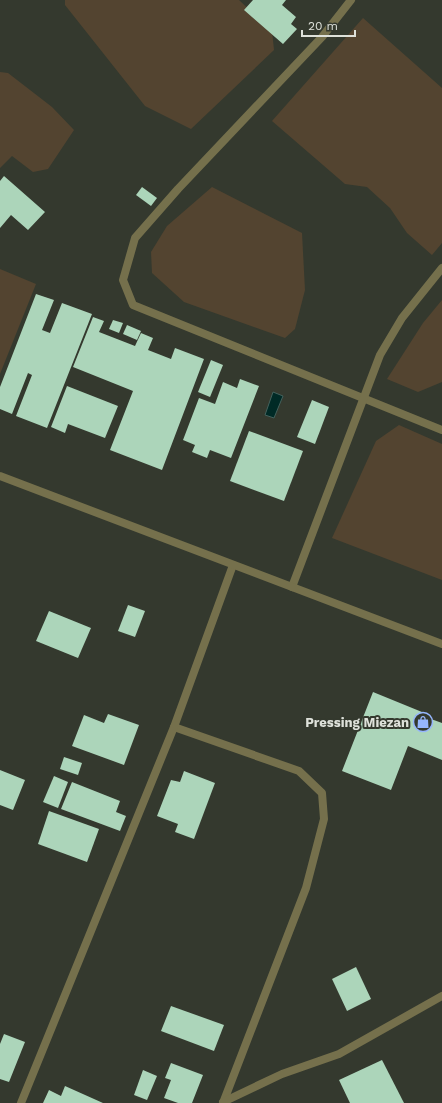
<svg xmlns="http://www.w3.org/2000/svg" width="442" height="1103" font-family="'Work Sans',sans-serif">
	<rect width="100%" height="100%" fill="#34392e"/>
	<!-- green -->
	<g fill="#534430">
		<path d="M65,0H239L272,31L274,50L191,129L145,106L65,5Z"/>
		<path d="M363,18L442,88V243L432,255L407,233L390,208L367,187L345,184L272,121Z"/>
		<path d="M0,72L8,73L52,107L74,130L48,169L33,172L12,156L0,168Z"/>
		<path d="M212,187L302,233L305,290L295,329L285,338L184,302L152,273L151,252L167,226Z"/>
		<path d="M0,269L36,284L0,374Z"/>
		<path d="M442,300V382L418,392L387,379L423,323Z"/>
		<path d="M399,425L442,444V580L332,538L376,441Z"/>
	</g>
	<!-- water -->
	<path fill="#002a26" stroke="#43615c" d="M273,392L283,396L274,418L265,415Z"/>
	<!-- building -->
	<g fill="#acd5ba">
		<path d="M253,0H286L282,5L296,17L291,24L297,29L283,44L244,10Z"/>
		<path d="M4,176L45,212L28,230L11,215L0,228V181Z"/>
		<path d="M142,187L157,198L151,206L136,195Z"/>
		<path d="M36,294L54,300L42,330L50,333L62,303L92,314L47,428L16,416L32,375L28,373L12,414L0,409V387Z"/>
		<path d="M93,317L104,321L99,332L135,346L141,333L153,338L148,350L171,359L175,348L204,359L162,470L110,450L133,391L73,367Z"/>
		<path d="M113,320L123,323L119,333L109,329Z"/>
		<path d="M127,325L141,331L137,340L123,334Z"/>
		<path d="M211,360L223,365L210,397L198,392Z"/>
		<path d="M240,379L259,386L231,458L210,450L207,458L192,452L195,445L183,440L199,398L215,404L223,382L237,388Z"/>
		<path d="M67,386L118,406L105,438L68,424L65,433L51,427Z"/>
		<path d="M312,400L329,407L315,444L297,437Z"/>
		<path d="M249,431L303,451L284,501L230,481Z"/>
		<path d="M128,605L145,611L135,637L118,631Z"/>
		<path d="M49,611L91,628L78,658L36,641Z"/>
		<path d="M373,692L422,712L420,715L442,723V760L408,746L391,790L342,771Z"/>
		<path d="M108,714L139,725L124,765L72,746L84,715L104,723Z"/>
		<path d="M64,757L82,763L78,775L60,769Z"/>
		<path d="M0,770L25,780L13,810L0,805Z"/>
		<path d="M184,771L215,783L194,839L175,832L178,824L157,816L171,780L180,782Z"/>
		<path d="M54,776L68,782L58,808L43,802Z"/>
		<path d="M72,782L120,801L116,812L126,816L120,831L61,809Z"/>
		<path d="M49,811L99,829L87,862L38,844Z"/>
		<path d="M356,967L371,999L347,1011L332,979Z"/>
		<path d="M171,1006L224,1025L214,1051L161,1031Z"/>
		<path d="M4,1034L25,1042L9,1082L0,1079V1044Z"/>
		<path d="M382,1060L404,1103H350L339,1080Z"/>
		<path d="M171,1063L203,1075L192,1103H178L164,1098L171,1080L165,1078Z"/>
		<path d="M143,1070L157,1076L147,1100L134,1095Z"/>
		<path d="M65,1086L103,1103H43L49,1090L61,1096Z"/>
	</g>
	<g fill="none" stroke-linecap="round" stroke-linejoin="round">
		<!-- minor -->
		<g stroke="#75704c" stroke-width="8">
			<path d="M351,0L322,37L178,189L135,238L123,280L133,305L442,430"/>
			<path d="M292,587L380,355L402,318L442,268"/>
			<path d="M174,727L299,771L322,793L324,819L306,888L223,1103"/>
			<path d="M223,1102L282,1074L339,1054L442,996"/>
			<path d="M21,1103L174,727L233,565"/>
		</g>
		<!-- tertiary -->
		<path stroke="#75704c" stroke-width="8" d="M0,476L442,644"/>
	</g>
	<!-- icons -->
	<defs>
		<g id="shop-ring" transform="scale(1)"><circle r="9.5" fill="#34392e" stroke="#96b6fd" stroke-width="1.5"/><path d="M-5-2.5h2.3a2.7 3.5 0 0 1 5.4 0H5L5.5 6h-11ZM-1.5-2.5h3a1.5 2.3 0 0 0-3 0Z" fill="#96b6fd"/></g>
	</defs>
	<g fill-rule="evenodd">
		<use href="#shop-ring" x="423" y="722"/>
	</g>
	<g text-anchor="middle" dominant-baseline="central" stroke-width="4" stroke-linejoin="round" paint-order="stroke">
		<!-- poi labels -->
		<g font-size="13" font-weight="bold" fill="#dee1da" stroke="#34392e" text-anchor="end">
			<text x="409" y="722">Pressing Miezan</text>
		</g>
	</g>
	<!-- scale -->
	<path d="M302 30v6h53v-6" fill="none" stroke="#dee1da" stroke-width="2"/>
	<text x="308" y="30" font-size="12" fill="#dee1da" stroke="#34392e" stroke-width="3" paint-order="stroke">20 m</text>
</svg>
